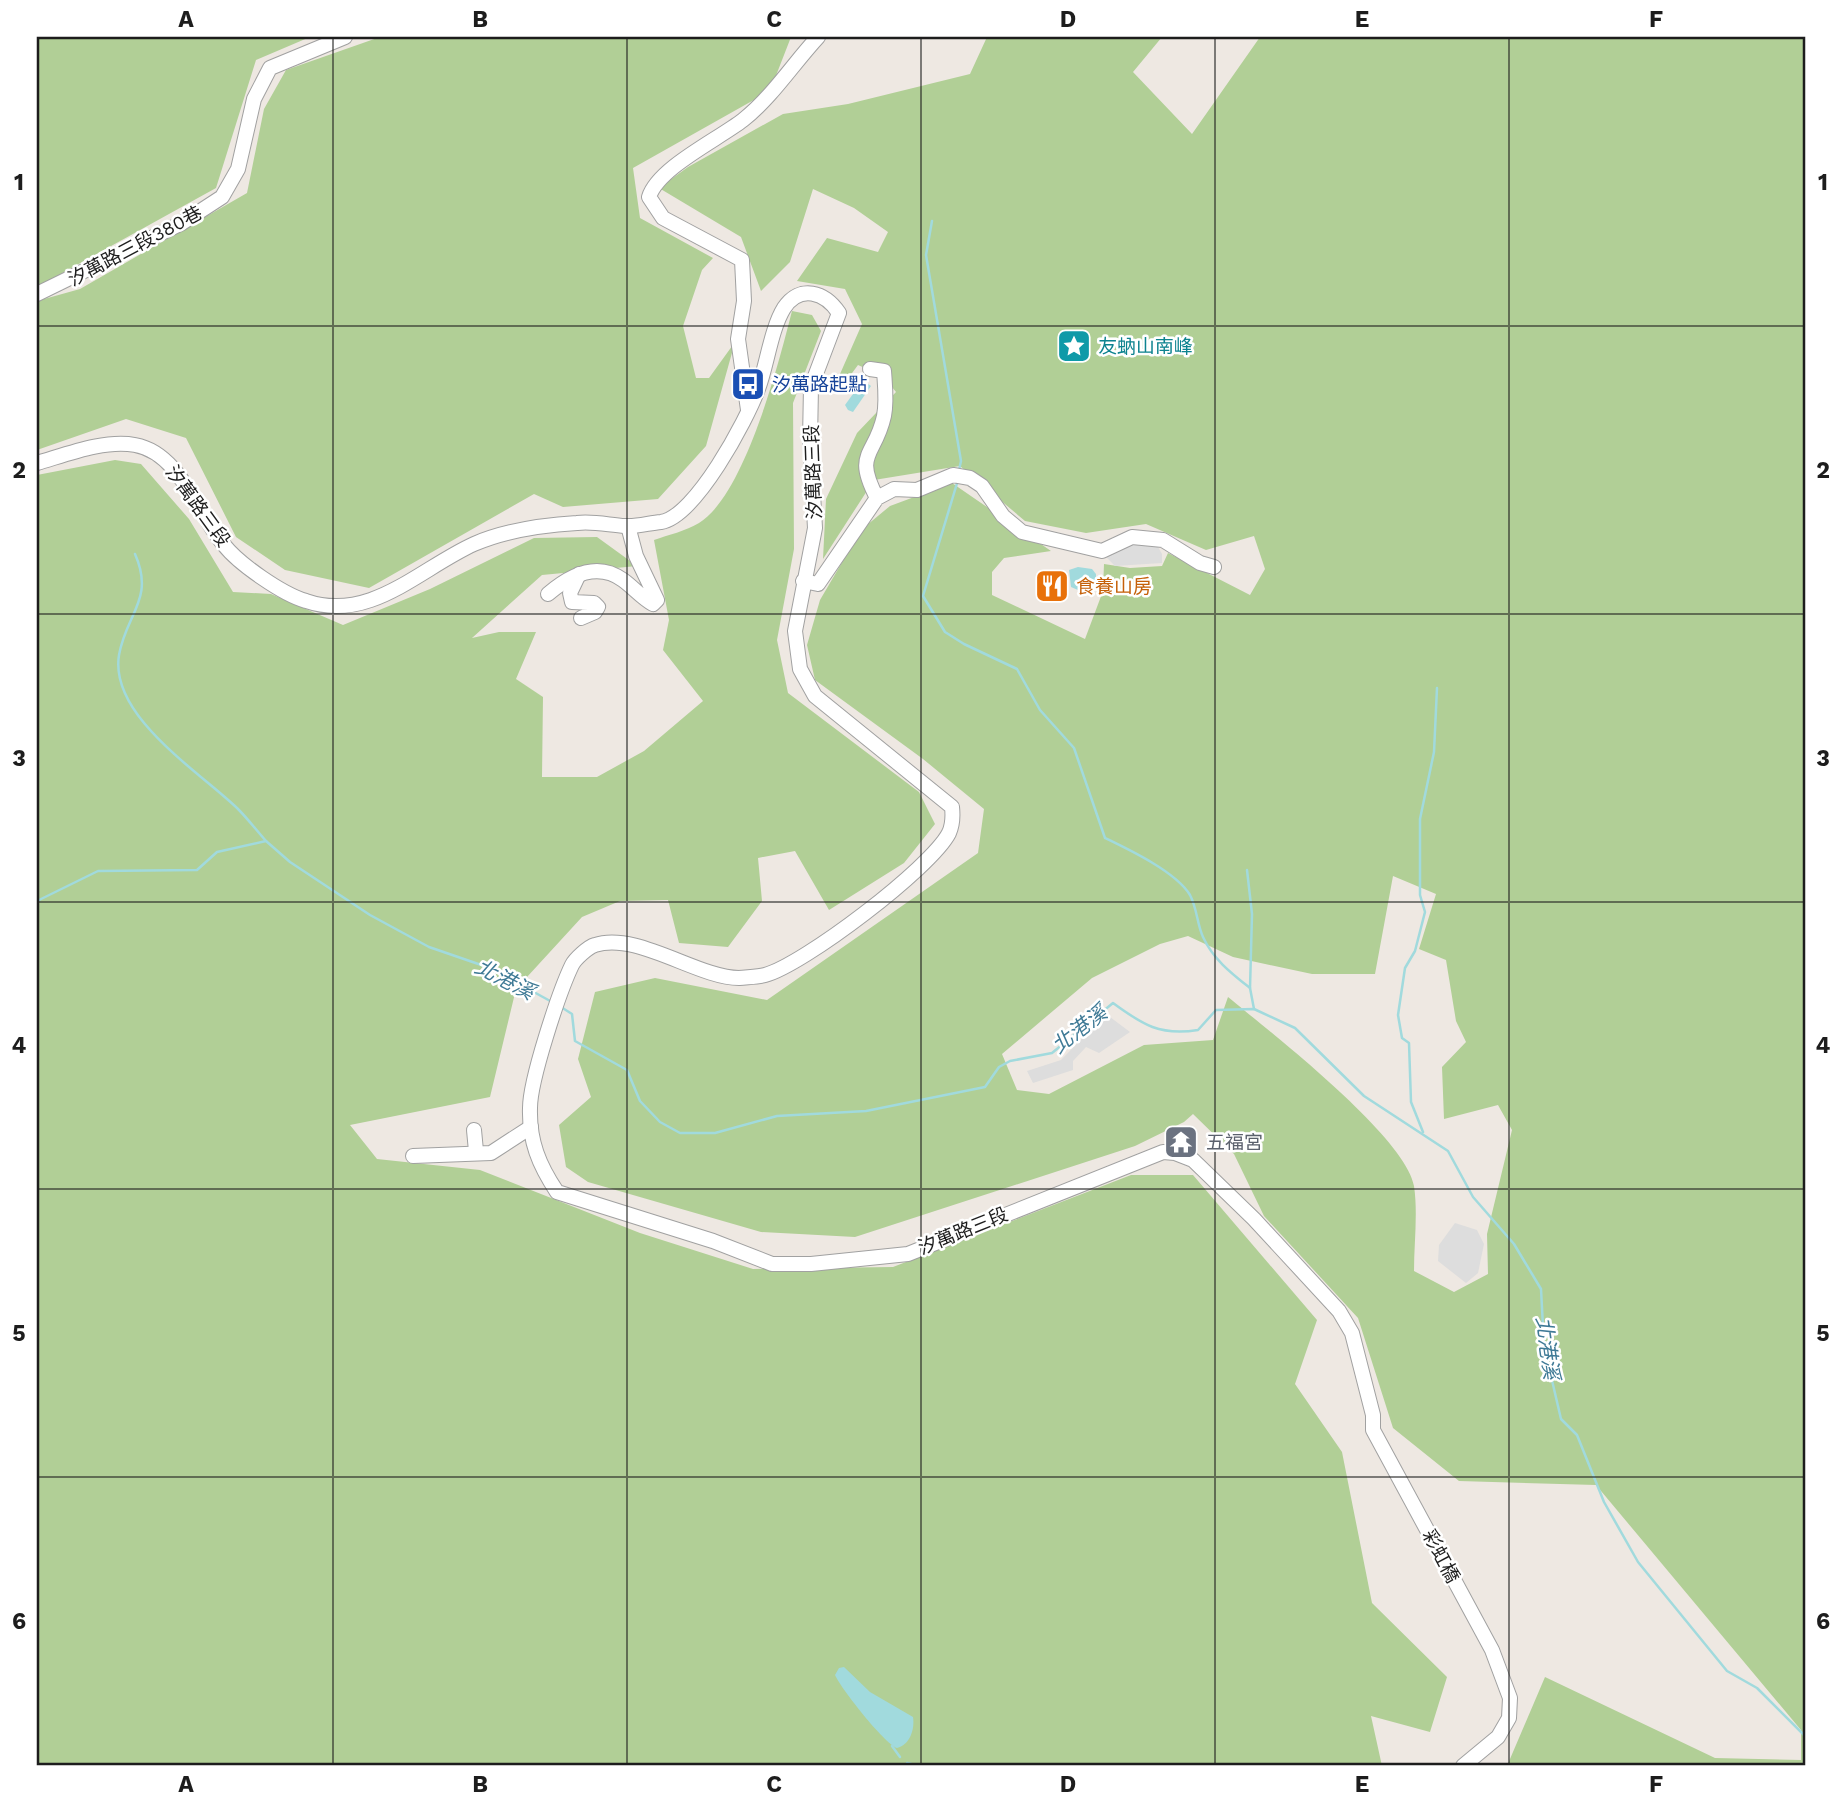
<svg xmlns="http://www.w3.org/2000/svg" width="1842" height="1803" font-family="'Work Sans','Noto Sans TC',sans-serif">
	<rect width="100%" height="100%" fill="#eee8e2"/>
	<!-- forest -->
	<g fill="#b1cf96" fill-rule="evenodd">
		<path d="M37,37H310L256,60L216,188L37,287Z"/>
		<path d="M380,37H791L770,91L633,168L640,218L713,258L702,270L683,326L696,378H709L735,342L706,446L658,499L563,507L534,494L369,588L285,570L236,537L186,438L126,419L37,450V301L80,289L247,193L264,109L286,70Z"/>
		<path d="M987,37H1162L1133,72L1192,134L1260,37H1805V1766H1507L1545,1677L1715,1758L1801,1760V1730L1596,1485L1459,1481L1393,1428L1358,1318L1264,1216L1234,1154L1193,1114L1184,1122L1135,1146L855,1237L761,1232L588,1182L566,1167L559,1125L591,1097L578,1059L595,992L655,978L767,1000L978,853L984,809L923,759L815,680L807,645L820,600L861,530L890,506L952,483L1051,551L1004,558L992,572V595L1085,639L1103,591L1104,564L1130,568L1162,566L1168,553L1250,595L1265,569L1254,536L1206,550L1146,524L1086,533L1025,521L960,466L874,480L823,559L826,499L857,433L896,392L883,376L858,365L838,392L840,374L862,324L845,289L797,281L827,238L878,252L888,232L854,208L813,189L790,262L761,291L741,237L659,188L688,167L783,114L848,104L970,74ZM1393,876L1436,894L1419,949L1446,960L1456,1021L1466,1042L1442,1067L1444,1119L1498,1105L1512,1130L1487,1234L1488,1274L1454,1292L1414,1271C1414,1244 1418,1213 1414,1186C1406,1137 1269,1031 1228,997L1213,1040L1144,1045L1049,1094L1017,1090L1002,1054L1092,978L1160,944L1188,936L1233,957L1312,974H1375Z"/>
		<path d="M792,311L812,315L821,331L793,403L794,549L777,640L788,693L919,792L935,824L904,863L829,910L795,851L758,858L762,901L728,947L679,943L668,900L620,901L582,917L516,989L490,1097L350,1125L377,1159L480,1170L640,1233L753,1269L893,1267L1131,1175H1193L1317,1320L1295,1384L1342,1452L1372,1603L1447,1677L1430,1732L1371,1716L1382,1766H37V475L115,460L141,464L189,519L233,592L271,594L343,625L430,589L534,538L597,537L637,566L542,575L472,638L499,632H536L516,679L543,697L542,777H597L644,751L703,701L663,650L669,620L654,540C668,535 686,531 699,523C745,495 779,362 792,311Z"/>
	</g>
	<!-- parking -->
	<g fill="#ddd">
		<path d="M1135,544L1158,547L1162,554V563L1115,566L1106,557L1114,550Z"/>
		<path d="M1106,1014L1130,1032L1099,1053L1086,1047L1073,1061V1070L1033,1083L1027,1071L1061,1060Z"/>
		<path d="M1455,1223L1477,1230L1484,1244L1478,1273L1466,1283L1438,1261L1439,1245Z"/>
	</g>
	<!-- water -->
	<g fill="#a1dadd">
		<path d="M863,380L871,386L853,412L848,410L845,405Z"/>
		<path d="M1078,567L1092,569L1096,574V581L1078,590L1071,587L1069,570Z"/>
		<path d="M844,1667L870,1692L913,1717C915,1729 910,1745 897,1748C884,1743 842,1690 835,1675L839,1668Z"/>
	</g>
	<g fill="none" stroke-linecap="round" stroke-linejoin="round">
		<!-- stream -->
		<g stroke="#a1dadd" stroke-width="2.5">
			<path d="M932,221L926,255L961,461L959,470"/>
			<path d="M958,480L923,596L945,632L964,644L1017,669L1040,710L1074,748L1105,838C1130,850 1176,872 1190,895C1197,908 1197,924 1203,937C1213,959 1231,973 1250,988L1254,1009"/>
			<path d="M135,554C155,599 126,614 119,655C109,716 200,772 238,809C248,819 257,831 266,841"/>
			<path d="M1247,870L1252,914L1250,988"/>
			<path d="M37,901L98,871L197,870L217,852L266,841L290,862L370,915L429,947L490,968L552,1002"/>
			<path d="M561,1007L572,1014L575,1041L627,1070L640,1101L660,1122L680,1133H715L777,1116L866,1111L985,1087L999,1067L1010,1061L1052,1053L1113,1003C1143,1025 1160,1036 1198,1030L1216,1010L1254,1009L1295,1028L1364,1096L1448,1151L1473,1197L1514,1244L1541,1289L1544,1346L1561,1419L1577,1435L1604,1502L1638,1562L1727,1671L1757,1688L1805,1736"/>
			<path d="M1423,1132L1411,1102L1409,1043L1402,1038L1398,1015L1405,968L1415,951L1425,912L1420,895V819L1434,752L1437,688"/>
			<path d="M892,1746L900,1757"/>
			<path d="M907,1763L919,1766"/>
		</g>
		<!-- minor casing -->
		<g stroke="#a1a1a1" stroke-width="16">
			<g id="minor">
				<path d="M37,294L182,223L222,197L238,169L254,99L270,68L345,37"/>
				<path d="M870,369L884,371C885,386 887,401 884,416C875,457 853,452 877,498"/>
				<path d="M748,410L738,339L744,301L742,260L663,218L649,197C658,168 717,140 743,120C772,97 793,64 818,37"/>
				<path d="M37,463C65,455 105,439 135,445C180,453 197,513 224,545C239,564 282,594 306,601C370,623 419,569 474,544C504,531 544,525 577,523C593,521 609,525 625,526C637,527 649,523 661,522C695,517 747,420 758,389C767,365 771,329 784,308C800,284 825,292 839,313L811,387L810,440L815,528L795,631L800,669L815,696L952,807C953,816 953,824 949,833C931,868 803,965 765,975C758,977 747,977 739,978C698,978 636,931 595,945C588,947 575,959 572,965C559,992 530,1080 530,1108C529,1141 539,1165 557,1192L713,1241L772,1264H811L908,1254L1163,1152L1175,1153L1193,1160L1254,1219L1339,1311L1352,1333L1373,1415V1430L1492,1650L1510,1698L1509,1718L1498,1737L1463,1766"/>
				<path d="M579,574L570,593L572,602L594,603L598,607L595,612L581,618"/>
				<path d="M803,581L818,584L877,498L894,489L917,490L953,475L970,478L982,486L1003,516L1022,532L1102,551L1132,537L1163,540L1200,563L1214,567"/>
				<path d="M548,594C569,576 597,561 623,580C634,588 642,598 653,604L657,600L636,556L628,526"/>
				<path d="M474,1130L476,1151"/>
				<path d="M413,1156L491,1153L531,1127"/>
			</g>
		</g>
		<!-- minor -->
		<use href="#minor" stroke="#fff" stroke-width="14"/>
	</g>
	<!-- grid -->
	<path fill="none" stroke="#1d1d1d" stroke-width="2" stroke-opacity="0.55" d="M333,37V1766M627,37V1766M921,37V1766M1215,37V1766M1509,37V1766M37,326H1805M37,614H1805M37,902H1805M37,1189H1805M37,1477H1805"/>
	<!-- icons -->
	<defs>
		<g id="sight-square" transform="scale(1.75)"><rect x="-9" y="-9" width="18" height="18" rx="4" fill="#0f9aa8" stroke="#fff"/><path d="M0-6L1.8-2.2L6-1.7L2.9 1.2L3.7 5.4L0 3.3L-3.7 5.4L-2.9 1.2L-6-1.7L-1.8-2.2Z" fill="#fff"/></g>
		<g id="bus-square" transform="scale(1.75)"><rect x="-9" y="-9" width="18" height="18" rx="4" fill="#1a4fb4" stroke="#fff"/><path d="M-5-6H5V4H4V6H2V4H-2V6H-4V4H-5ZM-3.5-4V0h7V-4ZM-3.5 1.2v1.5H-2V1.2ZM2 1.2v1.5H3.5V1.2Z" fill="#fff"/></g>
		<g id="restaurant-square" transform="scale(1.75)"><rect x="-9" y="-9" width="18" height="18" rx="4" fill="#e8710a" stroke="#fff"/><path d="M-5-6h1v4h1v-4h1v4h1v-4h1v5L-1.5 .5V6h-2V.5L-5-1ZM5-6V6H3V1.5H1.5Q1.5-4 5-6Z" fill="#fff"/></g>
		<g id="temple-square" transform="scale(1.75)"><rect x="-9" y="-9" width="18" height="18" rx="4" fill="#6b7280" stroke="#fff"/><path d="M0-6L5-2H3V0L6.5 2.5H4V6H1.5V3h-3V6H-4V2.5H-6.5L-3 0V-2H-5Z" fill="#fff"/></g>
	</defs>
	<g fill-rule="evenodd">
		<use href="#sight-square" x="1074" y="346"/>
		<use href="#bus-square" x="748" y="384"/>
		<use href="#restaurant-square" x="1052" y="586"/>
		<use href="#temple-square" x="1181" y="1142"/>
	</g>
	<g text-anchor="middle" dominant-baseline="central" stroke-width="5" stroke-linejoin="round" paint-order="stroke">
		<!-- street labels -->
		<g font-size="19" fill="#1d1d1d" stroke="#fff">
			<text transform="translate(135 246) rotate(-28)">汐萬路三段380巷</text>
			<text transform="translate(813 472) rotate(-92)">汐萬路三段</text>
			<text transform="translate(198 506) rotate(54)">汐萬路三段</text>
			<text transform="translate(963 1231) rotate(-22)">汐萬路三段</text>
			<text transform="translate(1441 1556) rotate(62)">彩虹橋</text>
		</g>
		<!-- culture labels -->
		<g font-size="19" fill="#0d838f" stroke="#fff" text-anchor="start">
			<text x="1098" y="346">友蚋山南峰</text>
		</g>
		<!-- transit labels -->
		<g font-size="19" fill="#164399" stroke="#fff" text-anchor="start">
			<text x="772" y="384">汐萬路起點</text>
		</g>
		<!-- food labels -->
		<g font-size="19" fill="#c56008" stroke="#fff" text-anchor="start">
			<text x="1076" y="586">食養山房</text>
		</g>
		<!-- worship labels -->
		<g font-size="19" fill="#5b616d" stroke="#fff" text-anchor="start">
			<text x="1206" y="1142">五福宮</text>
		</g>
		<!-- water labels -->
		<g font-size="21" font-style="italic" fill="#3f7a96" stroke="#fff">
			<text transform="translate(505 979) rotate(27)">北港溪</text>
			<text transform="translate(1079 1029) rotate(-38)">北港溪</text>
			<text transform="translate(1548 1348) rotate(82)">北港溪</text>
		</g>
	</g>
	<!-- border -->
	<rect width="1842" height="1803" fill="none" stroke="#ffffff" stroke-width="77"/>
	<rect x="38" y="38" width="1766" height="1726" fill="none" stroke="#1d1d1d" stroke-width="2.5"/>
	<g font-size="23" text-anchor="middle" font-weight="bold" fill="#1d1d1d">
		<text x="186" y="27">A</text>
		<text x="480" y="27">B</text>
		<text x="774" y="27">C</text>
		<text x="1068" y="27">D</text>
		<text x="1362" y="27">E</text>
		<text x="1656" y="27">F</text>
		<text x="19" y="190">1</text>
		<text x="1823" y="190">1</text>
		<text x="19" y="478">2</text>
		<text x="1823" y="478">2</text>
		<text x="19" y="766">3</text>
		<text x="1823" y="766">3</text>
		<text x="19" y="1053">4</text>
		<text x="1823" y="1053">4</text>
		<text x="19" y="1341">5</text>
		<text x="1823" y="1341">5</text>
		<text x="19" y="1629">6</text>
		<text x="1823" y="1629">6</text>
		<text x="186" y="1792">A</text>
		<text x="480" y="1792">B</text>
		<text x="774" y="1792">C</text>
		<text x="1068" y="1792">D</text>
		<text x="1362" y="1792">E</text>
		<text x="1656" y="1792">F</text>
	</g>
</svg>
